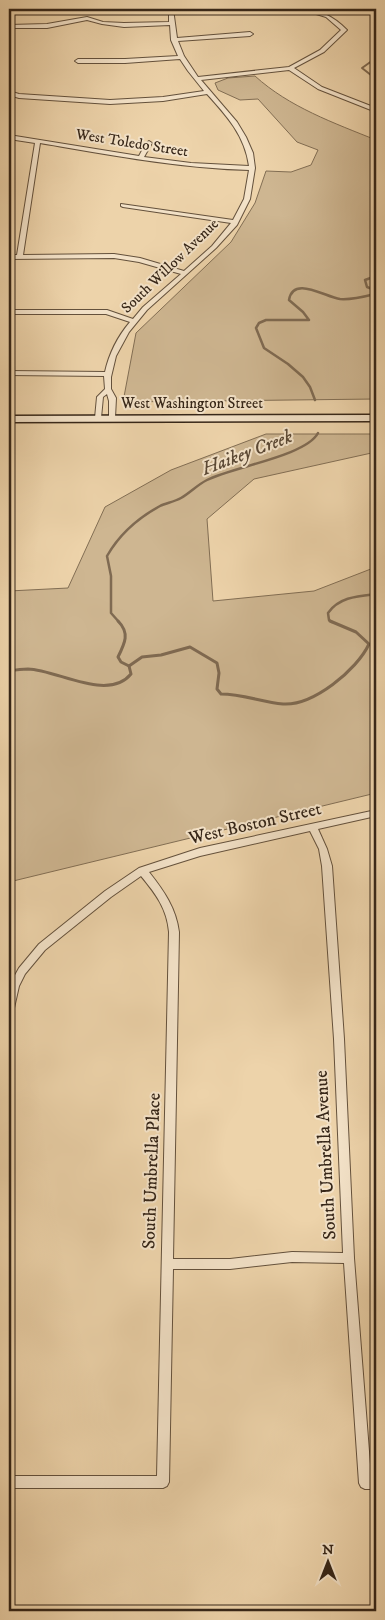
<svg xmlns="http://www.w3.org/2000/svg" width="385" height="1620" font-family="'IM FELL DW Pica',serif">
	<rect width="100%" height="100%" fill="#edd3aa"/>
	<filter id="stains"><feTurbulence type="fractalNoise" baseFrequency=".004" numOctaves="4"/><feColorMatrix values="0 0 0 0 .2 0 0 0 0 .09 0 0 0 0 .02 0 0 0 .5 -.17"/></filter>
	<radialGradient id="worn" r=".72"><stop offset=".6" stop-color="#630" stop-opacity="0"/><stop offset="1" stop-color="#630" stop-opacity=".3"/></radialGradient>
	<!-- green -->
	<g fill="#ceb691" stroke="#826e54">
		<path d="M255,76C289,107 334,123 376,140V399L123,402L136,333L231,242L255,203L266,171L291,172L311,165L318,150L297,142L258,99L240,100L218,90L215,83L228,78Z"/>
		<path d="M266,434H376V452L254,479L207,519L213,601L314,591L376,567V793L9,882V591L68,588L105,507L171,470Z"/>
	</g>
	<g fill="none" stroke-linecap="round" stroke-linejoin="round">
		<!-- stream-far2 -->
		<path stroke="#7f6a52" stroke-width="2" d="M376,58L362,68L376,79"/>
		<!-- stream-far1 -->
		<g stroke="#7f6a52" stroke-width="2.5">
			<path d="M315,400L310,387L303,377L288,364L264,348L256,328L259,323L266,320H309L303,312L289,300C293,275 325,297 340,299C352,300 363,297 375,294V290L367,287L365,280L376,276"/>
			<path d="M119,622L111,613V576L107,556C119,535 138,518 160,506C166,503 174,502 181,498C190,493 197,485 207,480C232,467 306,456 318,433"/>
			<path d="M332,622L329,620L328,613C339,597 358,596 376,594"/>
		</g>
		<!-- stream -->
		<g stroke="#7f6a52" stroke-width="3">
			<path d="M129,666L142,657L161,655L190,647L217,663L219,673L217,689L221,694C242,694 262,702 283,704C313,706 357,670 369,644L356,632L330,621"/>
			<path d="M9,671C15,670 22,669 28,669C58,670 108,702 131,674L129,666L121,662L118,657C125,643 130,633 118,621"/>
		</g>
		<!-- minor casing -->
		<g stroke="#64513c" stroke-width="2">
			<g id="minor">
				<path d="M169,9H173L177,38L250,32L253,34L250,36L178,41L184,56L198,77L289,67L320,50L341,30L326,17L300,9C319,9 333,16 347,30L324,52L294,68L322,87L376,108V112L318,89L289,70L201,80L237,122L246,137L253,153L255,168L250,199L237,225L216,248L147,310L129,332L116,356L111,377V389L116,398L115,418L112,420L109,418V401L107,394L103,397L101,418L98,420L95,418L97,397L105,389L104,376L9,375V371L105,372C109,354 118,336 130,322L106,314H14L11,312L14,310H107L133,319L143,307L181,274L139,262L114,258L9,259V255H17L35,143L9,139V135L139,156L146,143L149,141L152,143L144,157L191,163L249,166C245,136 227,116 207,94L163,101L110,104L19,98L9,95V91L19,94L110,100L163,97L204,91L188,71L180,59L125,63H78L75,61L78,59H125L178,56L171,40L170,25L124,27L102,24L87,20L47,28H9V25L47,24L87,17L103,22L124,23L169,22ZM40,143C110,155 179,168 249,170L244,199L233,220L121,204V206L123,207L231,223L212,246L184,271L140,258L114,254L23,255Z"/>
				<path d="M376,810V816L318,829L327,849L332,866L344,1039L354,1258L371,1477H376V1489H365L361,1487L359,1483L344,1263L292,1262L230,1269H173L169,1482L167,1486L163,1488H9V1476H157L169,932C167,909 156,894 141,876L111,897L45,950L25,974L19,986L14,1008L12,1011L9,1012V986L19,968L39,944L105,891L139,868L200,848ZM310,831L319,849L322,866L334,1039L343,1253L292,1252L230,1259H173L179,932C176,908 164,891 149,872L200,856Z"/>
			</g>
		</g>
		<!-- secondary casing -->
		<g stroke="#362618" stroke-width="3">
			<path id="secondary" d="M376,415V421L9,422V416Z"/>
		</g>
		<!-- minor -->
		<use href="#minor" fill="#f3e2c8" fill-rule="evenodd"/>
		<!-- secondary -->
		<use href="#secondary" fill="#f3e2c8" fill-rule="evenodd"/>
	</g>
	<g text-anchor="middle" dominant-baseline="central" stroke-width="4" stroke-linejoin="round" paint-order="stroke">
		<!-- far-street labels -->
		<g font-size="15" fill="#362618" stroke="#f3e2c8">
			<text transform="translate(132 143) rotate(9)">West Toledo Street</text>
			<text transform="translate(170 266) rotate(-44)">South Willow Avenue</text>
			<text x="192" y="403">West Washington Street</text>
		</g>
		<!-- street labels -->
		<g font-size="18" fill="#362618" stroke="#f3e2c8">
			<text transform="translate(255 824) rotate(-13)">West Boston Street</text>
			<text transform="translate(326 1155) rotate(-93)">South Umbrella Avenue</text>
			<text transform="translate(152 1171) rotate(-88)">South Umbrella Place</text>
		</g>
		<!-- water labels -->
		<g font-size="19" font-style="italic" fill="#5a4835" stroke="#f3e2c8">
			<text transform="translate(247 453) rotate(-21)">Haikey Creek</text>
		</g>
	</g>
	<!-- margin -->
	<rect width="385" height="1620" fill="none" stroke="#edd3aa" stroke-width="30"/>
	<rect x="10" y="10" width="365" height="1600" fill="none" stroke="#362618" stroke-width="2.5"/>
	<rect x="15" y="15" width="355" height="1590" fill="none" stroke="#362618"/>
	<!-- north arrow -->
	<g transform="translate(328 1562)" stroke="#f3e2c8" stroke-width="4" paint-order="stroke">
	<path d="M0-4L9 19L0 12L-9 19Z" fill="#362618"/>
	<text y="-8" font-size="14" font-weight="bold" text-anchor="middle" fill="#362618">N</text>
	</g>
	<rect width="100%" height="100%" filter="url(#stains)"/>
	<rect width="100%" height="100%" fill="url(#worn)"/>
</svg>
